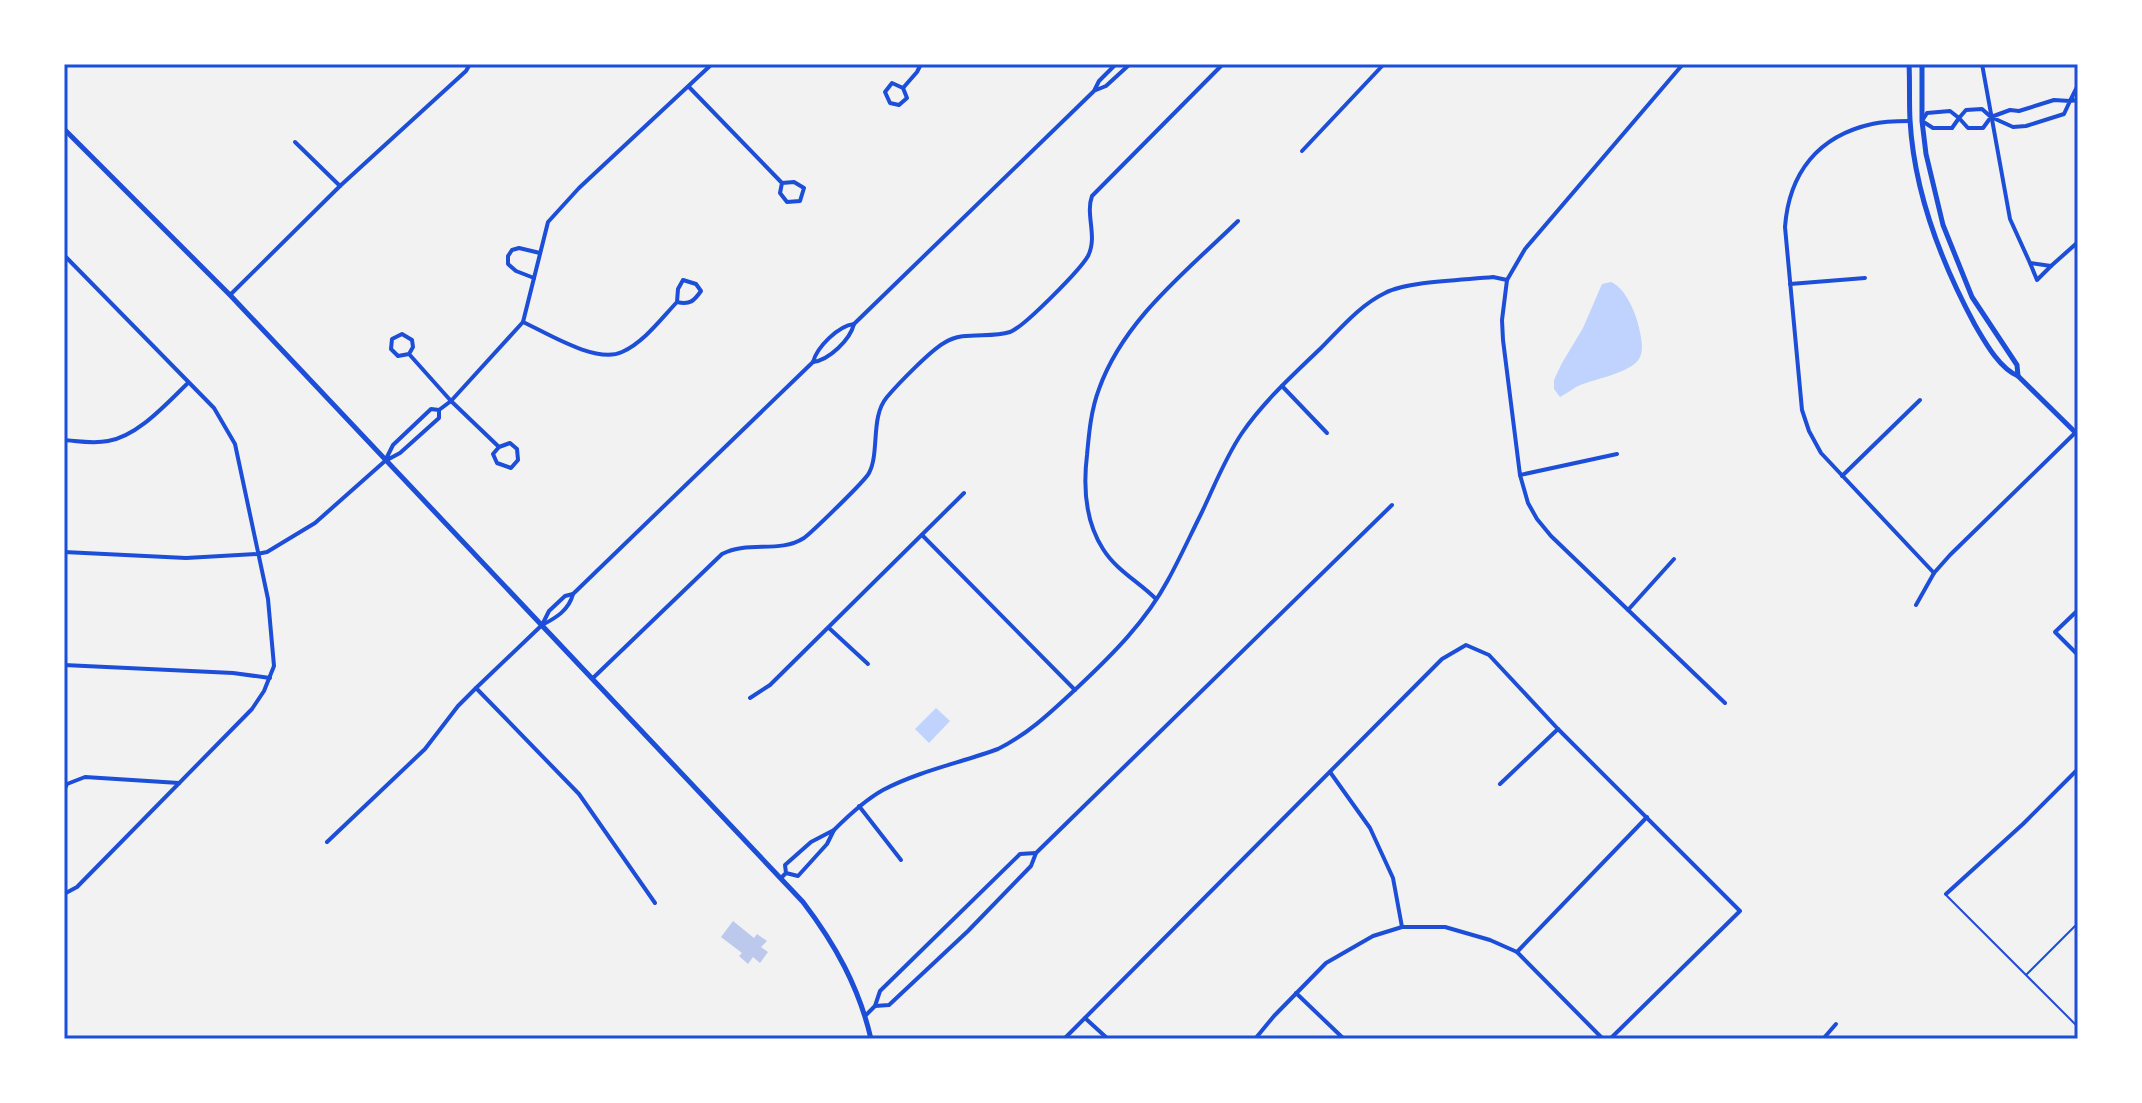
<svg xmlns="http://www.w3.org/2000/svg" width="2142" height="1103" font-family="'DejaVu Sans',sans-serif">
	<rect width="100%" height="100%" fill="#f2f2f2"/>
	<!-- water -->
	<g fill="#bfd3fe">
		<path d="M1611,282C1623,287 1632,305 1636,317C1639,328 1646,349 1639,359C1629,374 1592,379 1576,387C1571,390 1566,394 1560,397L1554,389V380L1562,363L1583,328L1602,284Z"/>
		<path d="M936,708L950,721L929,743L915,729Z"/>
	</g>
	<!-- building -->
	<path fill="#bdc9ec" d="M733,921L754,938L757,934L767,941L761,947L768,952L760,963L753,957L748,964L739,956L742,953L721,937Z"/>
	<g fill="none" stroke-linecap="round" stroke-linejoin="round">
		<!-- service -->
		<g stroke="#1d4ed8" stroke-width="2">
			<path d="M1946,895L2078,1027"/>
			<path d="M2027,974L2078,923"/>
		</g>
		<!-- minor -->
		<g stroke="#1d4ed8" stroke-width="4">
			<path d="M1683,64L1525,249L1507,280L1502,320L1503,340L1520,475L1528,503L1537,519L1551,536L1725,703"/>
			<path d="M1982,64L2010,219L2030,263L2051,266L2078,242"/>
			<path d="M892,83L903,88L907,98L899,105L890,103L885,92Z"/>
			<path d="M2078,85L2070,101L2054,100L2019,111L2010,110L1991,117L1982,109L1966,110L1959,118L1950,111L1927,113L1922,121L1933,128H1952L1959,118L1968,128H1983L1991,117L2013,127L2026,126L2064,114L2070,101L2078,100"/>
			<path d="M689,87L782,183L780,193L787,202L800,201L804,188L794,182L782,183"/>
			<path d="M903,88L917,72L921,64"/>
			<path d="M1096,90L1106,86L1130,64"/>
			<path d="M1910,121C1898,121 1884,121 1872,124C1818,136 1789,173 1785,227L1802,410L1809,431L1821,453L1934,573"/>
			<path d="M295,142L340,186"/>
			<path d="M1302,151L1384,64"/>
			<path d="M64,255L214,408L235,444L268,599L274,666L264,691L252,709L77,887L64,894"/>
			<path d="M2030,263L2037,280L2051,266"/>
			<path d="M534,278L516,271L508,264V256L512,250L519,248L540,253"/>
			<path d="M1790,284L1865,278"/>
			<path d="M230,295L340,186L466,71L470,64"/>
			<path d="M523,322C547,333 596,364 622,352C644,342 661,319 677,302L678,289L683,280L696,284L701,291C694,301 690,305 677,302"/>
			<path d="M409,354L413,347L412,340L402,334L392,339L391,349L398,356L409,354L451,401L499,447L493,454L497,463L511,468L518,460L517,449L510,443L499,447"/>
			<path d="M813,362C829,360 850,340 854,324L1094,91L1099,81L1116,64"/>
			<path d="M1282,386L1327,433"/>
			<path d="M439,410L451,401L523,322L548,222L579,188L712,64"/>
			<path d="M64,440C78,441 93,444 108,441C138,436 166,404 188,383"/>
			<path d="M1520,475L1617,454"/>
			<path d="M1842,476L1920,400"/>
			<path d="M922,535L1075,690"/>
			<path d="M64,552L186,558L257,554L267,552L315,523L385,461L400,453L439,418V410L431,409L393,445L385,461"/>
			<path d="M1156,599C1139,582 1116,570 1103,549C1085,521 1083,488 1087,455C1089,433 1091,410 1099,389C1124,319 1187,271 1238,221"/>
			<path d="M1916,605L1934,573L1950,555L2078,430"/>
			<path d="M1628,610L1674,559"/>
			<path d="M2078,610L2055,632L2078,655"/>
			<path d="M542,625C556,618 569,610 573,594L813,362C817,347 838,326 854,324"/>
			<path d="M829,628L868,664"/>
			<path d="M64,665L233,673L270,678"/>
			<path d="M593,678L722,554C749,540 779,554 804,538C812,532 865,481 869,473C880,452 870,417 887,397C898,384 930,351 944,343C964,330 989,339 1010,332C1024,327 1080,270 1088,256C1098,236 1085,215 1092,196L1223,64"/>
			<path d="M476,688L542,625L549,611L565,596L573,594"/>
			<path d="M750,698L770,685L964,493"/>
			<path d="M1330,772L1370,828L1393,878L1402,927"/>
			<path d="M1500,784L1558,729"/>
			<path d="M64,791L67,784L85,777L179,783"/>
			<path d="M859,806L901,860"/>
			<path d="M834,830C849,815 865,800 883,790C919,771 960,763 998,749C1030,733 1053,710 1079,686C1113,654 1146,621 1168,580C1180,558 1190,536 1201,514C1214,487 1225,458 1242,433C1264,401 1293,375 1321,348C1340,329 1360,305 1385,293C1408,281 1465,280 1493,277L1507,280"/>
			<path d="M327,842L425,749L458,706L476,688L579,794L655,903"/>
			<path d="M781,878L786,873L785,865L811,842L834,830L827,844L798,876L786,873"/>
			<path d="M1946,894L2023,824L2078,769"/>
			<path d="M1517,952L1647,817"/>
			<path d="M1296,993L1344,1039"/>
			<path d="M875,1006L889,1005L968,931L1031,866L1036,853L1392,505"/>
			<path d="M866,1015L875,1006L880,991L1020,854L1036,853"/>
			<path d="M1085,1018L1108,1039"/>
			<path d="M1064,1039L1442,659L1466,645L1489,655L1558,729L1740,911L1610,1039"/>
			<path d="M1255,1039L1274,1016L1326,963L1373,936L1402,927H1445L1490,940L1517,952L1603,1039"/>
			<path d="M1823,1039L1836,1024"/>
		</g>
		<!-- tertiary -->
		<g stroke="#1d4ed8" stroke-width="5">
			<path d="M1909,64C1910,83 1909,101 1910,120C1914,192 1941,262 1975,325C1985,342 1999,368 2018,376L2078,435"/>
			<path d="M1922,64V121L1926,154L1943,225L1972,297L2017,365L2018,376"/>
			<path d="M64,129L230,295L803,902C835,944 859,987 871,1039"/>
		</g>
	</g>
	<!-- border -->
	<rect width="2142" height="1103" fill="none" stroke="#ffffff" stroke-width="132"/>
	<rect x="66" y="66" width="2010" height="971" fill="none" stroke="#1d4ed8" stroke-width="3"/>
</svg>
